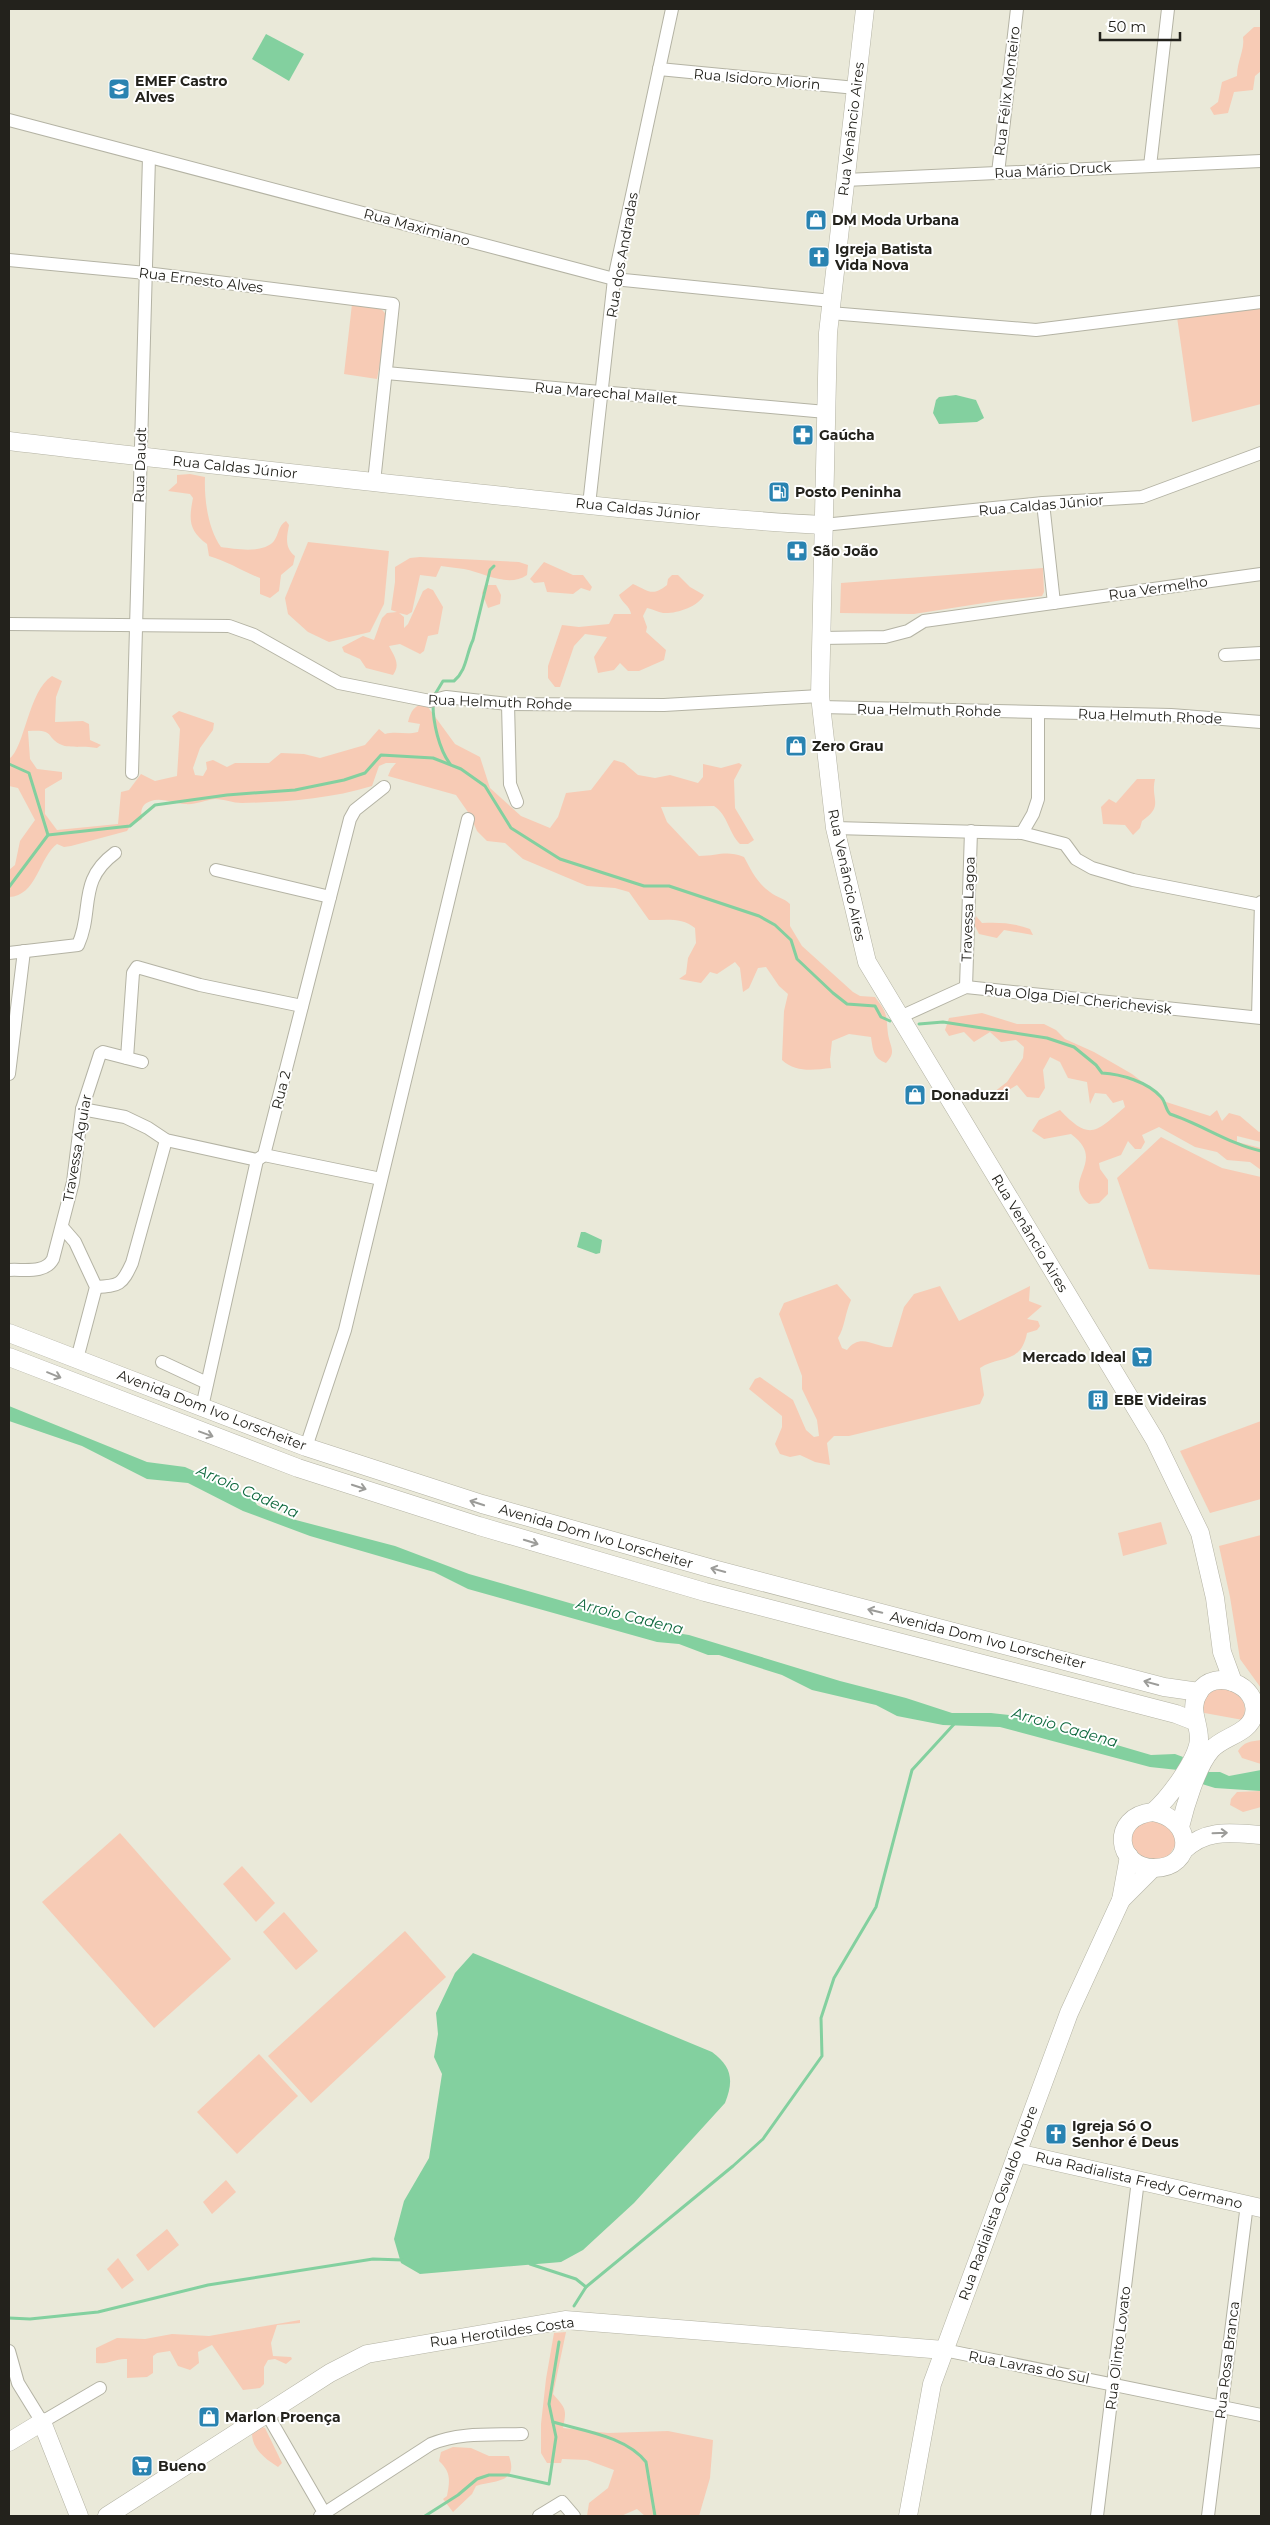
<svg xmlns="http://www.w3.org/2000/svg" width="1270" height="2525" font-family="Montserrat,sans-serif">
	<rect width="100%" height="100%" fill="#eae9d9"/>
	<!-- green -->
	<g fill="#f7cbb5">
		<path d="M1254,27H1261V71L1255,76L1253,90L1234,92L1228,113L1214,115L1210,108L1218,102L1222,82L1237,76C1237,61 1245,50 1243,37Z"/>
		<path d="M352,304C367,306 384,303 388,320L377,379L344,374Z"/>
		<path d="M1261,306V404L1192,422L1177,317Z"/>
		<path d="M190,474L205,477C204,499 208,529 221,547C236,549 263,554 274,541C279,534 278,526 286,521L289,525C287,536 284,548 295,556L293,565L281,575L279,591L270,598L260,594V578C242,571 227,561 209,556L207,544C188,530 189,519 193,498L190,494L168,491L177,483V475Z"/>
		<path d="M308,542L389,551L384,604L370,632L329,642L308,632L288,614L285,598Z"/>
		<path d="M420,557L519,562L528,565L527,575C508,588 485,573 464,569C456,568 448,567 441,566L436,577L420,575L412,612L407,615L399,613L404,617V628L408,624L423,591L428,588L433,590L443,607L438,634L428,636L424,651L420,654L400,644L389,646C394,656 401,664 393,675L366,668L360,659L344,652L342,647L363,636L374,640L382,618L387,613L397,612L391,610L395,582V567L410,558Z"/>
		<path d="M544,562L573,575H583L592,587L590,591L581,588L573,594L547,592L544,582L534,583L530,579Z"/>
		<path d="M1043,568L1044,592L1042,596L1003,600L914,614L840,613L841,583Z"/>
		<path d="M672,575H678L690,587L704,595C698,607 676,614 663,613C658,612 652,609 647,608L643,616L647,627L646,632L666,650L664,660L639,671H628L620,663L614,670L598,673L594,657L607,637L585,634L574,646L560,687H555L548,678V666L562,625L579,627L609,624L614,614H631C630,606 622,603 619,595L633,584C649,591 652,597 667,585L668,579Z"/>
		<path d="M485,585H496L501,595L500,604L488,608L482,593Z"/>
		<path d="M52,676L62,681L56,697L55,722L83,721L89,724L90,740L101,745L97,748C88,746 68,748 62,745C44,737 57,729 28,731L30,759L37,769L62,772V779L45,789V814L57,830L118,824L121,792L129,790L141,774L155,781L177,776L180,729L172,716L179,711L214,723L213,730L200,748L193,768L195,775L203,776L207,769L206,762L213,760L227,767L235,763H269L281,753L304,754L320,758L365,745L379,729L385,734C396,731 407,735 418,732L420,724L408,722C411,710 414,706 425,703L455,744L480,757L490,788L521,816L550,828L558,817L566,793L591,790L614,760L624,763L638,775L655,778L670,775L698,783L703,777V764L721,768L739,763L742,765L734,780L735,808L754,840L748,844H740C729,834 728,815 714,806L661,807L667,822L699,856C718,856 726,850 744,857C751,870 757,883 770,892C776,897 784,898 790,904V926L802,946L853,992L860,996L875,997C888,1014 886,1015 888,1034C890,1047 897,1052 886,1063C873,1058 873,1050 871,1037L849,1034L832,1041L830,1059L831,1068C814,1070 796,1073 782,1060L784,1011L788,994L779,986L766,967L758,968L749,988L743,992L740,968L735,962L717,974L710,972L701,983L679,979L686,974L688,958L696,943L695,928C682,917 666,920 649,920L629,892L615,888L587,886L523,859L505,843L487,841L477,831L470,815L456,795L388,776L391,769L396,763H386L379,766L372,786C330,799 285,802 242,803C233,803 224,799 215,799C205,800 195,805 185,804C174,804 162,797 151,801C142,804 140,810 142,819L130,826L127,831L71,846L64,847L57,844C39,857 37,896 9,897V870L15,865L20,841L35,820L18,788L9,786V759C25,748 28,691 52,676Z"/>
		<path d="M1137,779H1155C1150,800 1165,805 1142,821L1140,828L1133,835L1125,825L1103,824L1101,807L1109,799L1116,803Z"/>
		<path d="M976,916L982,923C999,922 1014,923 1030,929L1033,935L1004,930L997,938L979,934L974,924Z"/>
		<path d="M982,1013L1017,1024H1044L1056,1030L1065,1039L1094,1052L1132,1074L1153,1090L1163,1101L1210,1116L1217,1110L1222,1121L1229,1113L1240,1116L1259,1132L1261,1131V1142L1237,1136V1142L1261,1148V1170L1250,1162L1227,1160L1217,1152L1195,1147L1159,1127L1142,1135L1145,1142L1141,1149H1135L1128,1141L1121,1155L1099,1163L1100,1169L1108,1180V1194L1099,1203L1089,1204C1059,1180 1109,1162 1071,1134L1044,1139L1032,1131L1039,1120L1060,1110C1090,1142 1096,1132 1125,1107L1123,1100L1113,1103L1106,1094L1095,1093L1090,1104L1087,1082L1068,1078L1060,1062L1050,1057L1043,1070L1045,1088L1039,1098L1027,1097L1017,1085L997,1097L994,1092L1007,1082L1023,1058L1024,1047L1016,1040L1001,1042L990,1032L974,1042L964,1032L949,1036L945,1030L949,1018Z"/>
		<path d="M1161,1137L1222,1168L1261,1177V1275L1149,1269L1117,1178Z"/>
		<path d="M837,1284L851,1300C845,1313 845,1327 838,1338L842,1348L847,1350C861,1331 877,1349 892,1347L904,1307L914,1294L940,1286L959,1321L1030,1286L1029,1301L1042,1306L1027,1319L1038,1321L1040,1326L1037,1330L1027,1333C1021,1365 999,1355 980,1368L984,1395L980,1404L849,1436H834L827,1443L830,1465L815,1462L800,1455L790,1457L780,1454L775,1444L782,1427V1416L749,1389L755,1379L760,1377L793,1400L806,1430L814,1437L819,1436L817,1420L802,1389V1376L779,1314L784,1303Z"/>
		<path d="M1261,1421V1499L1210,1513L1180,1451Z"/>
		<path d="M1161,1522L1167,1544L1123,1556L1118,1533Z"/>
		<path d="M1261,1535V1688L1240,1659L1230,1597L1219,1546Z"/>
		<path d="M1224,1687C1240,1695 1249,1701 1243,1720L1199,1712C1203,1697 1208,1690 1224,1687Z"/>
		<path d="M1261,1740V1764L1242,1758L1238,1751C1243,1742 1252,1741 1261,1740Z"/>
		<path d="M1261,1791V1807L1243,1812L1230,1805L1231,1799L1237,1792Z"/>
		<path d="M1144,1818L1172,1826L1176,1844L1167,1859L1149,1863L1131,1848V1830Z"/>
		<path d="M120,1833L231,1959L154,2028L42,1902Z"/>
		<path d="M242,1866L275,1903L256,1922L223,1884Z"/>
		<path d="M284,1912L318,1951L296,1970L263,1932Z"/>
		<path d="M405,1931L446,1977L311,2103L268,2056Z"/>
		<path d="M259,2054L298,2096L237,2154L197,2112Z"/>
		<path d="M226,2180L236,2192L212,2214L203,2202Z"/>
		<path d="M167,2229L179,2245L148,2271L136,2255Z"/>
		<path d="M118,2258L134,2280L122,2289L107,2269Z"/>
		<path d="M300,2320V2323L277,2325L271,2343L273,2356L291,2357L292,2359L286,2364L275,2359L268,2360L264,2367V2384L260,2388L243,2390L212,2345L198,2352L199,2363L190,2370L178,2366L170,2351L157,2353L153,2356V2373L147,2377L127,2378V2359C116,2358 107,2365 96,2363V2348L117,2338L145,2339L172,2334L209,2336Z"/>
		<path d="M566,2332L553,2394C566,2409 567,2409 563,2428L608,2433L668,2431L713,2440L710,2478L699,2516H645L637,2509L621,2516H587L589,2503L608,2488L614,2470L587,2460L562,2459L561,2463H547L541,2453V2424L546,2379L554,2333Z"/>
		<path d="M259,2426L265,2428L282,2463L278,2467C265,2459 252,2449 252,2433Z"/>
		<path d="M453,2447L471,2448L489,2456H509C519,2484 494,2480 476,2486L472,2494L453,2512L443,2499L447,2496C450,2480 451,2472 439,2461L441,2452Z"/>
	</g>
	<!-- water -->
	<g fill="#83d09f">
		<path d="M266,34L304,54L289,81L252,59Z"/>
		<path d="M956,395L976,400L984,418L977,422L939,424L933,413L936,400L939,397Z"/>
		<path d="M581,1232H585L602,1240L600,1253L596,1254L577,1247Z"/>
		<path d="M9,1406L147,1462L185,1467L253,1498L257,1505L263,1508L292,1519L395,1546L469,1574L670,1632L689,1635L840,1681L906,1698L952,1713H991L1018,1716L1151,1755L1175,1754L1183,1757L1178,1770L1150,1767L1000,1727L943,1725L897,1716L876,1705L812,1690L782,1675L719,1655H708L679,1644L657,1642L468,1589L434,1572L310,1536L243,1511L188,1483L147,1479L82,1446L9,1421Z"/>
		<path d="M1261,1770V1791L1215,1788L1202,1784L1208,1772H1220L1229,1776Z"/>
		<path d="M473,1953L712,2052C732,2067 734,2080 725,2103L634,2203L583,2250L561,2262L420,2274L401,2263L394,2239L404,2201L429,2158L442,2074L434,2057L438,2034L436,2013L455,1973Z"/>
	</g>
	<g fill="none" stroke-linecap="round" stroke-linejoin="round">
		<!-- stream -->
		<g stroke="#83d09f" stroke-width="3">
			<path d="M434,696L443,681H454C467,670 466,654 473,640L490,570L494,566"/>
			<path d="M433,704C433,723 439,749 450,764"/>
			<path d="M9,764L29,773L48,835"/>
			<path d="M9,887L48,835L130,826L155,805L227,795L295,790L344,780L365,773L381,755L433,758L461,769L485,786L511,828L560,859L644,886H669L759,916L775,925L791,940L797,959L833,993L847,1004L875,1006L881,1017L890,1021"/>
			<path d="M919,1024L943,1022L1047,1038L1074,1047L1096,1065L1102,1073C1121,1074 1148,1082 1161,1097C1166,1102 1165,1109 1170,1114C1201,1124 1229,1144 1261,1151"/>
			<path d="M530,2264L576,2279L586,2287"/>
			<path d="M574,2306L586,2287L733,2166L763,2139L822,2056L821,2018L834,1978L876,1907L912,1770L956,1722"/>
			<path d="M9,2318L30,2319L98,2312L208,2285L373,2259L403,2260"/>
			<path d="M553,2422C583,2431 626,2436 646,2462L655,2516"/>
			<path d="M425,2516L458,2495L477,2479L489,2475H508L549,2484L556,2437L549,2404L559,2342"/>
		</g>
		<!-- street casing -->
		<g stroke="#b4b3a4" stroke-width="14">
			<g id="street">
				<path d="M659,69L856,88"/>
				<path d="M9,120L614,279L832,301"/>
				<path d="M1150,166L1168,9"/>
				<path d="M998,173L1017,9"/>
				<path d="M845,180L1261,161"/>
				<path d="M9,260L146,273L393,304L374,482"/>
				<path d="M830,313L1036,330L1261,302"/>
				<path d="M386,373L826,412"/>
				<path d="M1043,503L1054,603"/>
				<path d="M589,505L614,279L672,9"/>
				<path d="M823,525L1043,503L1142,497L1261,453"/>
				<path d="M9,624L229,626L254,635L339,683L430,701L446,697L508,704L664,705L820,696"/>
				<path d="M821,638L885,637L908,631L924,621L1261,574"/>
				<path d="M1225,655L1261,653"/>
				<path d="M508,704L510,784L517,802"/>
				<path d="M821,707L1171,715L1261,722"/>
				<path d="M132,773L149,157"/>
				<path d="M835,828L1022,833L1065,844L1076,859L1092,868L1133,880L1261,905"/>
				<path d="M1022,833L1033,814L1038,799V712"/>
				<path d="M216,870L330,897"/>
				<path d="M9,953L78,945C94,910 77,881 115,853"/>
				<path d="M966,987L971,831"/>
				<path d="M900,1017L966,987L1261,1018"/>
				<path d="M1258,1017L1261,902"/>
				<path d="M127,1058L133,973L137,967L200,985L302,1006"/>
				<path d="M9,1074L24,951"/>
				<path d="M82,1109L125,1117L148,1128L166,1140L257,1160"/>
				<path d="M264,1155L381,1179"/>
				<path d="M62,1227L75,1242L96,1287L77,1359"/>
				<path d="M9,1270C24,1269 45,1274 53,1259L73,1182L82,1109L100,1054L103,1052L142,1062"/>
				<path d="M96,1287C119,1286 122,1285 132,1263L166,1140"/>
				<path d="M162,1362L207,1383"/>
				<path d="M202,1407L257,1160L264,1155L350,819L355,810L384,787"/>
				<path d="M306,1447L345,1330L468,819"/>
				<path d="M944,2350L1261,2415"/>
				<path d="M9,2351L18,2383L42,2422L100,2388"/>
				<path d="M267,2414L326,2516"/>
				<path d="M320,2516L431,2444C460,2432 491,2435 522,2434"/>
				<path d="M539,2516L562,2502L574,2516"/>
				<path d="M1097,2516L1138,2180"/>
				<path d="M1208,2516L1247,2204"/>
			</g>
		</g>
		<!-- secondary casing -->
		<g stroke="#b4b3a4" stroke-width="19">
			<g id="secondary">
				<path d="M865,9L828,333L820,696L835,828L867,962L1155,1440L1200,1533L1215,1598L1222,1652L1233,1682"/>
				<path d="M9,441C164,460 320,476 475,493C591,505 707,519 823,525"/>
				<path d="M9,1333L306,1447L482,1504L713,1569L1164,1687L1199,1692"/>
				<path d="M9,1357L298,1468L479,1526L705,1592L1176,1714L1194,1721"/>
				<path d="M1153,1812C1168,1799 1198,1760 1199,1739C1199,1721 1188,1709 1199,1692C1214,1667 1260,1685 1254,1714C1250,1734 1223,1736 1211,1750C1197,1766 1185,1806 1180,1827"/>
				<path d="M1153,1812C1193,1818 1196,1868 1154,1868C1116,1868 1109,1816 1153,1812Z"/>
				<path d="M1184,1850C1207,1828 1232,1833 1261,1835"/>
				<path d="M1121,1900L1153,1868"/>
				<path d="M1017,2153L1261,2208"/>
				<path d="M9,2442L42,2422L79,2516"/>
				<path d="M107,2516L330,2373L367,2354L565,2320L944,2350"/>
				<path d="M908,2516L932,2384L1069,2013L1121,1900L1129,1856"/>
			</g>
		</g>
		<!-- street -->
		<use href="#street" stroke="#fff" stroke-width="12"/>
		<!-- secondary -->
		<use href="#secondary" stroke="#fff" stroke-width="18"/>
	</g>
	<!-- one-way arrows -->
	<defs><path id="oneway-shaft" d="M-6 0H5M1.5-3L5.5 0L1.5 3" fill="none" stroke-width="1.6" stroke-linecap="round" stroke-linejoin="round" transform="scale(1.25)"/></defs>
	<g stroke="#9c9c99">
		<use href="#oneway-shaft" transform="translate(54 1375) rotate(22)"/>
		<use href="#oneway-shaft" transform="translate(206 1434) rotate(20)"/>
		<use href="#oneway-shaft" transform="translate(359 1487) rotate(18)"/>
		<use href="#oneway-shaft" transform="translate(477 1503) rotate(-162)"/>
		<use href="#oneway-shaft" transform="translate(531 1542) rotate(17)"/>
		<use href="#oneway-shaft" transform="translate(718 1570) rotate(-165)"/>
		<use href="#oneway-shaft" transform="translate(875 1611) rotate(-166)"/>
		<use href="#oneway-shaft" transform="translate(1151 1683) rotate(-165)"/>
		<use href="#oneway-shaft" transform="translate(1220 1833) rotate(-2)"/>
	</g>
	<!-- icons -->
	<defs>
		<g id="school-square" transform="scale(1.125)"><rect x="-9" y="-9" width="18" height="18" rx="4" fill="#2983b1" stroke="#fff"/><path d="M0-5L7-2L0 1L-7-2ZM-4 1L0 2.5L4 1V4Q0 6-4 4Z" fill="#fff"/></g>
		<g id="shop-square" transform="scale(1.125)"><rect x="-9" y="-9" width="18" height="18" rx="4" fill="#2983b1" stroke="#fff"/><path d="M-5-2.5h2.3a2.7 3.5 0 0 1 5.4 0H5L5.5 6h-11ZM-1.5-2.5h3a1.5 2.3 0 0 0-3 0Z" fill="#fff"/></g>
		<g id="church-square" transform="scale(1.125)"><rect x="-9" y="-9" width="18" height="18" rx="4" fill="#2983b1" stroke="#fff"/><path d="M-1.2-6h2.4v3.5h3.3v2.4h-3.3V6h-2.4V-.1h-3.3v-2.4h3.3Z" fill="#fff"/></g>
		<g id="pharmacy-square" transform="scale(1.125)"><rect x="-9" y="-9" width="18" height="18" rx="4" fill="#2983b1" stroke="#fff"/><path d="M-2-6h4v4h4v4h-4v4h-4v-4h-4v-4h4Z" fill="#fff"/></g>
		<g id="fuel-square" transform="scale(1.125)"><rect x="-9" y="-9" width="18" height="18" rx="4" fill="#2983b1" stroke="#fff"/><path d="M-5.5-6h7V0h2V4h1.3V-2.5L3-4.5l.8-.8L6-3V5H2.5V1h-1V6h-7ZM-4.2-4.7v3.2H.2V-4.7Z" fill="#fff"/></g>
		<g id="supermarket-square" transform="scale(1.125)"><rect x="-9" y="-9" width="18" height="18" rx="4" fill="#2983b1" stroke="#fff"/><path d="M-6-5.5h2.5l.6 2H6L4.5 2H-2.5L-4.4-4H-6ZM-1.5 3.2a1.3 1.3 0 1 0 .1 0ZM3 3.2a1.3 1.3 0 1 0 .1 0Z" fill="#fff"/></g>
		<g id="building-square" transform="scale(1.125)"><rect x="-9" y="-9" width="18" height="18" rx="4" fill="#2983b1" stroke="#fff"/><path d="M-4-6H4V6H1V3H-1V6H-4ZM-2.5-4.3h1.7v1.8h-1.7ZM.8-4.3h1.7v1.8H.8ZM-2.5-1h1.7V.8h-1.7ZM.8-1h1.7V.8H.8Z" fill="#fff"/></g>
	</defs>
	<g fill-rule="evenodd">
		<use href="#school-square" x="119" y="89"/>
		<use href="#shop-square" x="816" y="220"/>
		<use href="#church-square" x="819" y="257"/>
		<use href="#pharmacy-square" x="803" y="435"/>
		<use href="#fuel-square" x="779" y="492"/>
		<use href="#pharmacy-square" x="797" y="551"/>
		<use href="#shop-square" x="796" y="746"/>
		<use href="#shop-square" x="915" y="1095"/>
		<use href="#supermarket-square" x="1142" y="1357"/>
		<use href="#building-square" x="1098" y="1400"/>
		<use href="#church-square" x="1056" y="2134"/>
		<use href="#shop-square" x="209" y="2417"/>
		<use href="#supermarket-square" x="142" y="2466"/>
	</g>
	<g text-anchor="middle" dominant-baseline="central" stroke-width="4" stroke-linejoin="round" paint-order="stroke">
		<!-- street labels -->
		<g font-size="14" fill="#23221c" stroke="#fff">
			<text transform="translate(757 79) rotate(5)">Rua Isidoro Miorin</text>
			<text transform="translate(1007 91) rotate(-83)">Rua Félix Monteiro</text>
			<text transform="translate(851 129) rotate(-83)">Rua Venâncio Aires</text>
			<text transform="translate(1053 170) rotate(-3)">Rua Mário Druck</text>
			<text transform="translate(417 227) rotate(15)">Rua Maximiano</text>
			<text transform="translate(622 255) rotate(-80)">Rua dos Andradas</text>
			<text transform="translate(201 280) rotate(7)">Rua Ernesto Alves</text>
			<text transform="translate(606 393) rotate(5)">Rua Marechal Mallet</text>
			<text transform="translate(140 465) rotate(-88)">Rua Daudt</text>
			<text transform="translate(235 467) rotate(6)">Rua Caldas Júnior</text>
			<text transform="translate(1041 505) rotate(-5)">Rua Caldas Júnior</text>
			<text transform="translate(638 509) rotate(6)">Rua Caldas Júnior</text>
			<text transform="translate(1158 588) rotate(-8)">Rua Vermelho</text>
			<text transform="translate(500 702) rotate(2)">Rua Helmuth Rohde</text>
			<text transform="translate(929 710) rotate(1)">Rua Helmuth Rohde</text>
			<text transform="translate(1150 716) rotate(2)">Rua Helmuth Rhode</text>
			<text transform="translate(847 875) rotate(78)">Rua Venâncio Aires</text>
			<text transform="translate(968 909) rotate(-88)">Travessa Lagoa</text>
			<text transform="translate(1078 999) rotate(6)">Rua Olga Diel Cherichevisk</text>
			<text transform="translate(281 1090) rotate(-76)">Rua 2</text>
			<text transform="translate(77 1148) rotate(-80)">Travessa Aguiar</text>
			<text transform="translate(1030 1233) rotate(59)">Rua Venâncio Aires</text>
			<text transform="translate(212 1410) rotate(21)">Avenida Dom Ivo Lorscheiter</text>
			<text transform="translate(596 1536) rotate(16)">Avenida Dom Ivo Lorscheiter</text>
			<text transform="translate(988 1640) rotate(14)">Avenida Dom Ivo Lorscheiter</text>
			<text transform="translate(1139 2180) rotate(13)">Rua Radialista Fredy Germano</text>
			<text transform="translate(998 2203) rotate(-70)">Rua Radialista Osvaldo Nobre</text>
			<text transform="translate(502 2332) rotate(-8)">Rua Herotildes Costa</text>
			<text transform="translate(1118 2348) rotate(-83)">Rua Olinto Lovato</text>
			<text transform="translate(1227 2360) rotate(-83)">Rua Rosa Branca</text>
			<text transform="translate(1029 2367) rotate(11)">Rua Lavras do Sul</text>
		</g>
		<!-- poi labels -->
		<g font-size="14" font-weight="bold" fill="#23221c" stroke="#fff" text-anchor="start">
			<text x="135" y="81">EMEF Castro<tspan x="135" dy="16">Alves</tspan></text>
			<text x="832" y="220">DM Moda Urbana</text>
			<text x="835" y="249">Igreja Batista<tspan x="835" dy="16">Vida Nova</tspan></text>
			<text x="819" y="435">Gaúcha</text>
			<text x="795" y="492">Posto Peninha</text>
			<text x="813" y="551">São João</text>
			<text x="812" y="746">Zero Grau</text>
			<text x="931" y="1095">Donaduzzi</text>
			<text x="1126" y="1357" text-anchor="end">Mercado Ideal</text>
			<text x="1114" y="1400">EBE Videiras</text>
			<text x="1072" y="2126">Igreja Só O<tspan x="1072" dy="16">Senhor é Deus</tspan></text>
			<text x="225" y="2417">Marlon Proença</text>
			<text x="158" y="2466">Bueno</text>
		</g>
		<!-- water labels -->
		<g font-size="15" font-style="italic" fill="#0e683d" stroke="#fff">
			<text transform="translate(248 1491) rotate(24)">Arroio Cadena</text>
			<text transform="translate(630 1616) rotate(14)">Arroio Cadena</text>
			<text transform="translate(1065 1727) rotate(16)">Arroio Cadena</text>
		</g>
	</g>
	<!-- border -->
	<rect width="1270" height="2525" fill="none" stroke="#23221c" stroke-width="20"/>
	<!-- scale -->
	<path d="M1100 32v8h80v-8" fill="none" stroke="#23221c" stroke-width="2.5"/>
	<text x="1108" y="32" font-size="15" fill="#23221c" stroke="#ffffff" stroke-width="4" paint-order="stroke">50 m</text>
</svg>
